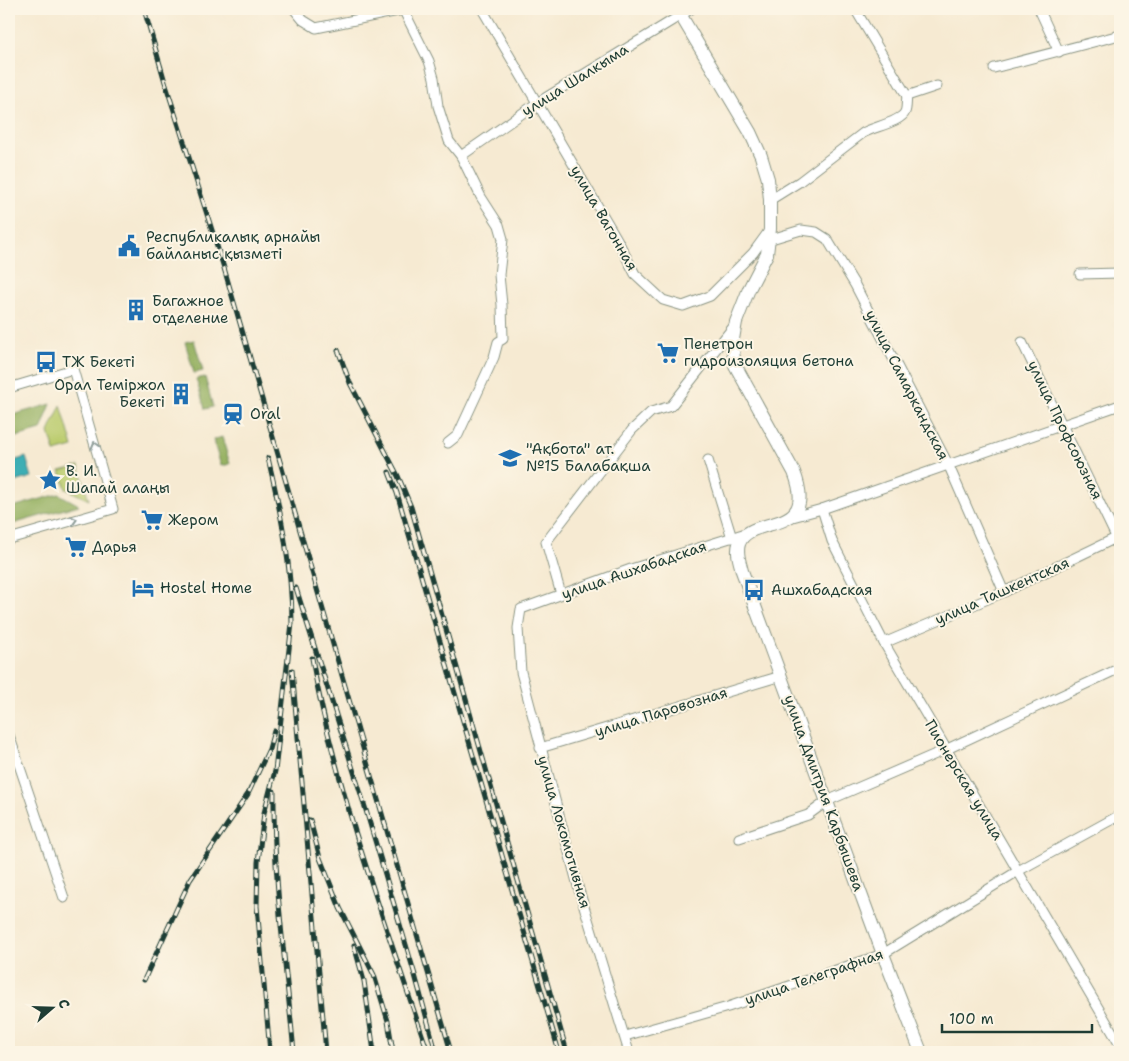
<svg xmlns="http://www.w3.org/2000/svg" width="1129" height="1061" font-family="'Shantell Sans',sans-serif">
	<rect width="100%" height="100%" fill="#fcf5e5"/>
	<filter id="ink" filterUnits="userSpaceOnUse"><feTurbulence type="fractalNoise" baseFrequency=".02" numOctaves="2"/><feDisplacementMap in="SourceGraphic" scale="10" xChannelSelector="R" yChannelSelector="G"/><feConvolveMatrix kernelMatrix="1 2 1 2 8 2 1 2 1" color-interpolation-filters="sRGB"/></filter>
	<filter id="wash" filterUnits="userSpaceOnUse"><feTurbulence type="fractalNoise" baseFrequency=".0096" numOctaves="4" result="noise"/><feDisplacementMap in="SourceGraphic" scale="20" xChannelSelector="R" yChannelSelector="G"/><feGaussianBlur stdDeviation="1.12" result="paint"/><feColorMatrix in="noise" values="0 0 0 0 0 0 0 0 0 0 0 0 0 0 0 0 0 1.4 0 .05"/><feComposite in="paint" operator="in"/></filter>
	<g filter="url(#wash)">
		<rect width="100%" height="100%" fill="#f6ead2"/>
		<!-- green -->
		<g fill="#bbcc6e" stroke="#6d8451">
			<path d="M61,405L73,447L55,452L49,432Z"/>
			<path d="M79,466L89,500L66,489L60,471Z"/>
		</g>
		<!-- forest -->
		<g fill="#94b061" stroke="#5a764a">
			<path d="M194,340L203,371L194,373L185,342Z"/>
			<path d="M205,377L213,407L205,409L196,379Z"/>
			<path d="M51,404L41,430L9,439V416Z"/>
			<path d="M222,437L230,464L221,466L213,440Z"/>
			<path d="M59,494L79,505L9,525V508Z"/>
		</g>
		<!-- water -->
		<path fill="#3caeb4" stroke="#2e7674" d="M26,457L32,477L9,484V462Z"/>
	</g>
	<g filter="url(#ink)">
		<g fill="none" stroke-linecap="round" stroke-linejoin="round">
			<!-- street casing -->
			<g stroke="#8a9483" stroke-width="11">
				<g id="street">
					<path d="M294,9L303,20L316,28L403,10"/>
					<path d="M403,9L429,61L434,78L438,106L449,141L461,156L481,197L499,225L503,239L499,275L502,305L503,339L498,342L494,357L458,435L448,443"/>
					<path d="M482,9L617,239L635,274L663,300L683,306L710,296L753,253L769,231"/>
					<path d="M855,9L907,96"/>
					<path d="M1039,9L1059,52"/>
					<path d="M994,68L1120,35"/>
					<path d="M461,156L537,103L691,9"/>
					<path d="M770,200L799,182L863,133C873,127 901,122 905,112C907,108 906,101 907,96L937,86"/>
					<path d="M768,240L801,230L816,232L827,239L855,285L948,464L1004,592"/>
					<path d="M1080,274L1120,273"/>
					<path d="M1022,342L1120,545"/>
					<path d="M9,388L73,369L113,509L9,539"/>
					<path d="M708,460L732,538"/>
					<path d="M822,509L832,541L884,643L1120,1045"/>
					<path d="M789,518L822,509L1120,405"/>
					<path d="M561,594L546,542L632,430L651,412L671,406L734,326"/>
					<path d="M884,643L1004,592L1120,536"/>
					<path d="M9,735L64,898"/>
					<path d="M540,748L781,676"/>
					<path d="M739,838L808,815L827,801L945,750L1120,668"/>
					<path d="M625,1036L728,1007L883,954L1018,871L1120,815"/>
					<path d="M629,1052L579,890L521,672L518,628L521,609L631,569L746,533"/>
				</g>
			</g>
			<!-- secondary casing -->
			<g stroke="#8a9483" stroke-width="14">
				<path id="secondary" d="M677,9L750,132L761,156L768,179L770,200V229L767,254L749,289L736,322L732,345L735,365L794,472C820,539 749,513 739,544C736,553 740,562 742,571L883,954L921,1052"/>
			</g>
			<!-- street -->
			<use href="#street" stroke="#fff" stroke-width="9"/>
			<!-- secondary -->
			<use href="#secondary" stroke="#fff" stroke-width="12"/>
			<!-- rail casing -->
			<g stroke="#1f3d34" stroke-width="5">
				<g id="rail">
					<path d="M144,9L165,82L224,268L451,1052"/>
					<path d="M338,350L350,383L398,476L411,507L567,1052"/>
					<path d="M268,458C281,513 292,567 292,623L275,771L264,813L258,862L257,906L270,1052"/>
					<path d="M389,472L397,493L559,1052"/>
					<path d="M296,588L365,807L415,975L436,1052"/>
					<path d="M312,658C322,717 338,774 355,831C378,906 403,979 428,1052"/>
					<path d="M292,670L326,1052"/>
					<path d="M274,791C273,878 286,966 294,1052"/>
					<path d="M310,820L320,858L340,908L374,975L388,1021L393,1052"/>
					<path d="M354,945L364,981L374,1052"/>
					<path d="M144,980L190,880L248,794L269,749L274,731"/>
				</g>
			</g>
			<!-- rail -->
			<use href="#rail" stroke="#fcf5e5" stroke-width="3" stroke-dasharray="9" stroke-linecap="butt"/>
		</g>
		<!-- one-way arrows -->
		<defs><path id="oneway-chevron" d="M-2-3.5L2.5 0L-2 3.5" fill="none" stroke-width="1.6" stroke-linecap="round" stroke-linejoin="round" transform="scale(1.25)"/></defs>
		<g stroke="#8f9e9a">
			<use href="#oneway-chevron" transform="translate(95 445) rotate(-106)"/>
			<use href="#oneway-chevron" transform="translate(74 520) rotate(-16)"/>
		</g>
	</g>
	<!-- icons -->
	<defs>
		<g id="civic-bare" transform="scale(1.725)"><path d="M-.6-6.5H3V-4.5H.6V-3L4-1V1h2V6H-6V1h2V-1L-.6-3ZM-1.2 2.5V6h2.4V2.5Z" fill="#1f6fb2" stroke="#fcf5e5" stroke-width="2.5" paint-order="stroke"/></g>
		<g id="building-bare" transform="scale(1.725)"><path d="M-4-6H4V6H1V3H-1V6H-4ZM-2.5-4.3h1.7v1.8h-1.7ZM.8-4.3h1.7v1.8H.8ZM-2.5-1h1.7V.8h-1.7ZM.8-1h1.7V.8H.8Z" fill="#1f6fb2" stroke="#fcf5e5" stroke-width="2.5" paint-order="stroke"/></g>
		<g id="supermarket-bare" transform="scale(1.725)"><path d="M-6-5.5h2.5l.6 2H6L4.5 2H-2.5L-4.4-4H-6ZM-1.5 3.2a1.3 1.3 0 1 0 .1 0ZM3 3.2a1.3 1.3 0 1 0 .1 0Z" fill="#1f6fb2" stroke="#fcf5e5" stroke-width="2.5" paint-order="stroke"/></g>
		<g id="bus-bare" transform="scale(1.725)"><path d="M-5-6H5V4H4V6H2V4H-2V6H-4V4H-5ZM-3.5-4V0h7V-4ZM-3.5 1.2v1.5H-2V1.2ZM2 1.2v1.5H3.5V1.2Z" fill="#1f6fb2" stroke="#fcf5e5" stroke-width="2.5" paint-order="stroke"/></g>
		<g id="station-bare" transform="scale(1.725)"><path d="M-3-6H3Q5-6 5-4V2Q5 4 3 4L4.5 6H3L1.5 4h-3L-3 6H-4.5L-3 4Q-5 4-5 2V-4Q-5-6-3-6ZM-3.5-4v3h7v-3ZM-3.5 1v1.5H-2V1ZM2 1v1.5H3.5V1Z" fill="#1f6fb2" stroke="#fcf5e5" stroke-width="2.5" paint-order="stroke"/></g>
		<g id="school-bare" transform="scale(1.725)"><path d="M0-5L7-2L0 1L-7-2ZM-4 1L0 2.5L4 1V4Q0 6-4 4Z" fill="#1f6fb2" stroke="#fcf5e5" stroke-width="2.5" paint-order="stroke"/></g>
		<g id="sight-bare" transform="scale(1.725)"><path d="M0-6L1.8-2.2L6-1.7L2.9 1.2L3.7 5.4L0 3.3L-3.7 5.4L-2.9 1.2L-6-1.7L-1.8-2.2Z" fill="#1f6fb2" stroke="#fcf5e5" stroke-width="2.5" paint-order="stroke"/></g>
		<g id="hotel-bare" transform="scale(1.725)"><path d="M-6-4.5h1.5V1H6V5H4.5V3h-9V5H-6ZM-4 0a1.8 1.8 0 1 1 3.6 0ZM.5 0V-2.5h3Q6-2.5 6 0Z" fill="#1f6fb2" stroke="#fcf5e5" stroke-width="2.5" paint-order="stroke"/></g>
	</defs>
	<g fill-rule="evenodd">
		<use href="#civic-bare" x="129" y="246"/>
		<use href="#building-bare" x="136" y="310"/>
		<use href="#supermarket-bare" x="668" y="353"/>
		<use href="#bus-bare" x="46" y="362"/>
		<use href="#building-bare" x="181" y="394"/>
		<use href="#station-bare" x="233" y="414"/>
		<use href="#school-bare" x="510" y="458"/>
		<use href="#sight-bare" x="50" y="480"/>
		<use href="#supermarket-bare" x="152" y="520"/>
		<use href="#supermarket-bare" x="76" y="547"/>
		<use href="#hotel-bare" x="143" y="588"/>
		<use href="#bus-bare" x="754" y="590"/>
	</g>
	<g text-anchor="middle" dominant-baseline="central" stroke-width="4" stroke-linejoin="round" paint-order="stroke">
		<!-- street labels -->
		<g font-size="15" fill="#1f3d34" stroke="#fcf5e5">
			<text transform="translate(575 80) rotate(-32)">улица Шалкыма</text>
			<text transform="translate(604 218) rotate(60)">улица Вагонная</text>
			<text transform="translate(907 385) rotate(63)">улица Самаркандская</text>
			<text transform="translate(1065 430) rotate(64)">улица Профсоюзная</text>
			<text transform="translate(634 570) rotate(-19)">улица Ашхабадская</text>
			<text transform="translate(1002 591) rotate(-24)">улица Ташкентская</text>
			<text transform="translate(661 712) rotate(-17)">улица Паровозная</text>
			<text transform="translate(964 780) rotate(59)">Пионерская улица</text>
			<text transform="translate(824 793) rotate(70)">улица Дмитрия Карбышева</text>
			<text transform="translate(564 832) rotate(74)">улица Локомотивная</text>
			<text transform="translate(814 977) rotate(-19)">улица Телеграфная</text>
		</g>
		<!-- poi labels -->
		<g font-size="15" fill="#1f3d34" stroke="#fcf5e5" text-anchor="start">
			<text x="146" y="237">Республикалық арнайы<tspan x="146" dy="17">байланыс қызметі</tspan></text>
			<text x="152" y="301">Багажное<tspan x="152" dy="17">отделение</tspan></text>
			<text x="684" y="344">Пенетрон<tspan x="684" dy="17">гидроизоляция бетона</tspan></text>
			<text x="62" y="362">ТЖ Бекеті</text>
			<text x="165" y="385" text-anchor="end">Орал Теміржол<tspan x="165" dy="17">Бекеті</tspan></text>
			<text x="250" y="414">Oral</text>
			<text x="526" y="449">"Ақбота" ат.<tspan x="526" dy="17">№15 Балабақша</tspan></text>
			<text x="66" y="471">В. И.<tspan x="66" dy="17">Шапай алаңы</tspan></text>
			<text x="168" y="520">Жером</text>
			<text x="92" y="547">Дарья</text>
			<text x="160" y="588">Hostel Home</text>
			<text x="771" y="590">Ашхабадская</text>
		</g>
	</g>
	<!-- margin -->
	<rect width="1129" height="1061" fill="none" stroke="#fcf5e5" stroke-width="30"/>
	<!-- north arrow -->
	<g transform="translate(52 1008) rotate(70)" stroke="#fcf5e5" stroke-width="4" paint-order="stroke">
	<path d="M0-4L9 19L0 12L-9 19Z" fill="#1f3d34"/>
	<text y="-8" font-size="14" font-weight="bold" text-anchor="middle" fill="#1f3d34">С</text>
	</g>
	<!-- scale -->
	<path d="M942 1024v8h150v-8" fill="none" stroke="#1f3d34" stroke-width="2.5"/>
	<text x="949" y="1024" font-size="15" fill="#1f3d34" stroke="#fcf5e5" stroke-width="4" paint-order="stroke">100 m</text>
</svg>
